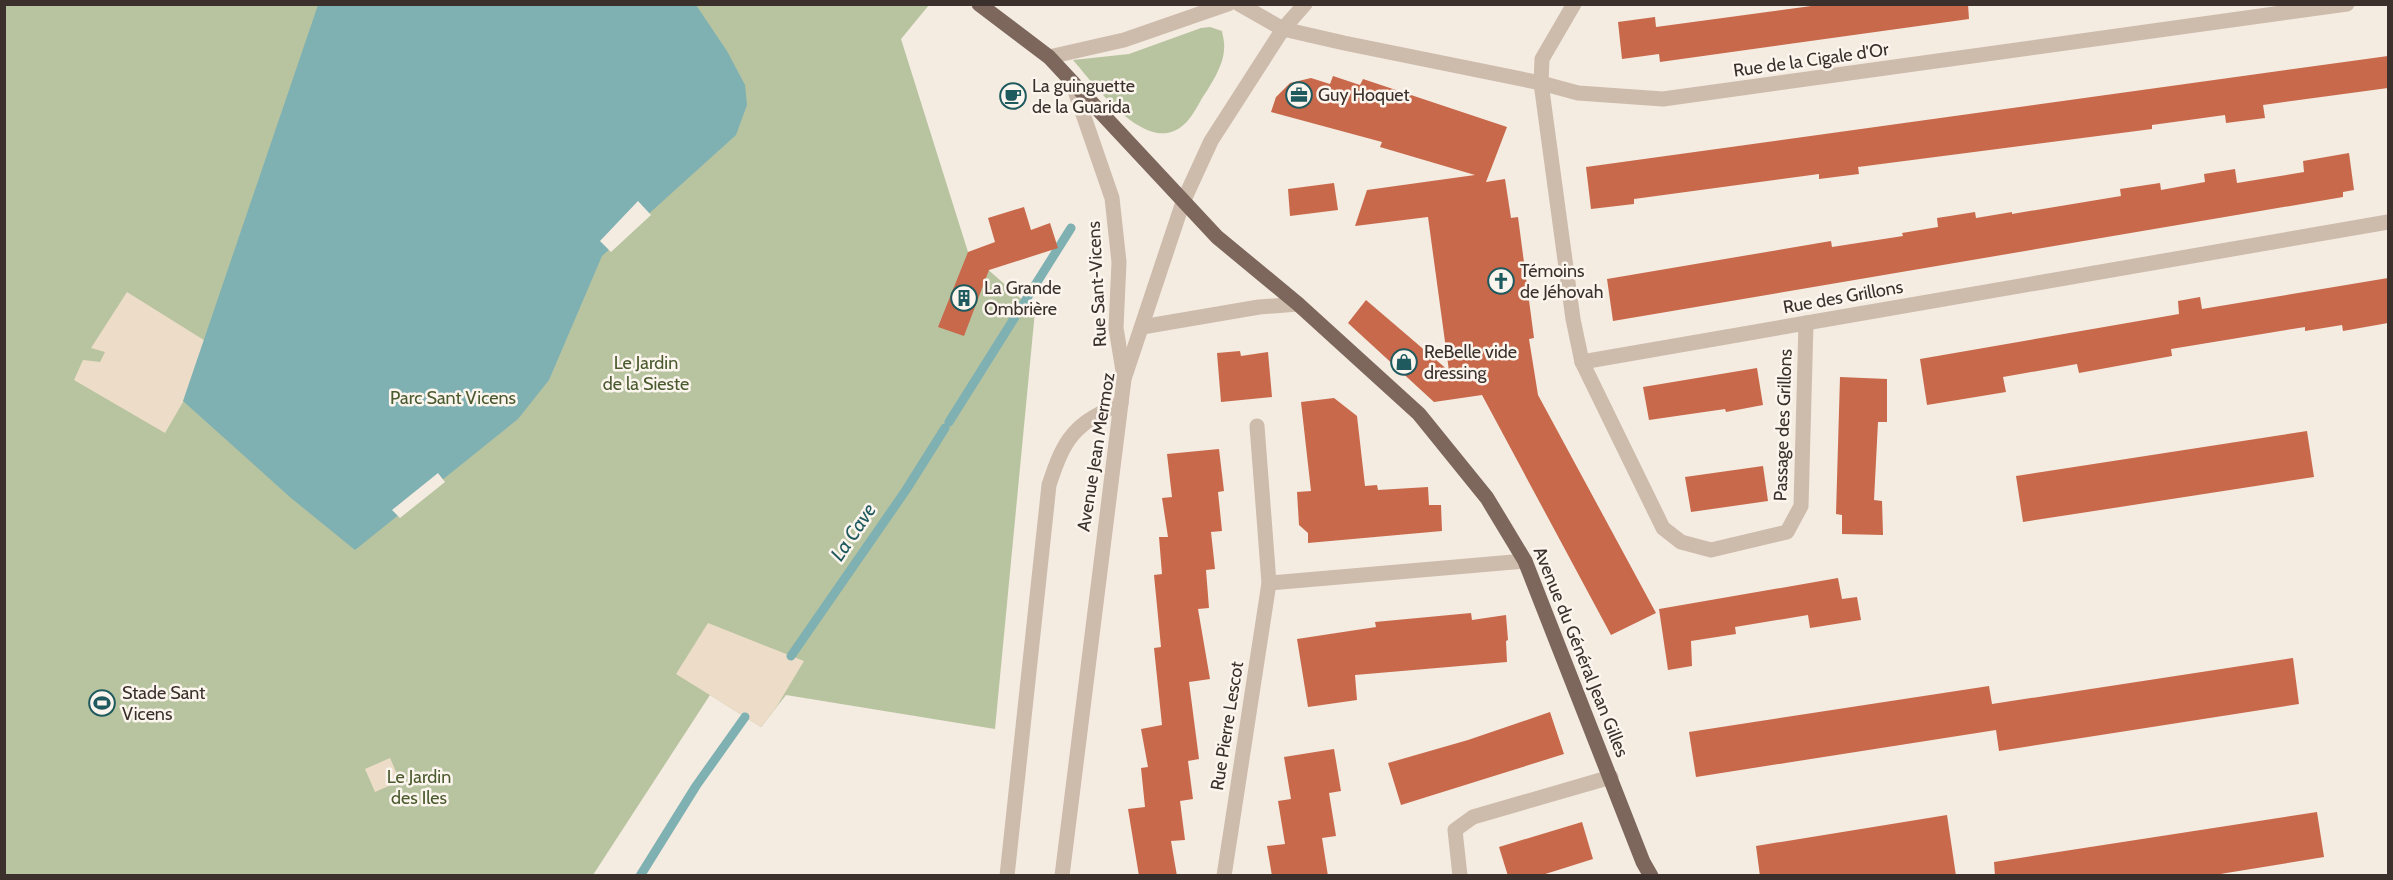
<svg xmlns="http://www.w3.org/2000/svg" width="2393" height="880" font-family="Cabin,sans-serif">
	<rect width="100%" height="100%" fill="#f4ebe1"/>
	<!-- green -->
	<g fill="#b8c4a0">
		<path d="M5,5H929L901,39L968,252L1035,311L995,729L786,695L761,727L710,695L593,875L5,876Z"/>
		<path d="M1210,27L1222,31C1223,37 1225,44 1224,50C1223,67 1210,86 1201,100C1195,111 1187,126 1174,131C1139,146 1093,83 1073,60L1129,54L1201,28Z"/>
	</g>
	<!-- plaza -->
	<g fill="#ecdcc8">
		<path d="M127,292L215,347L165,433L74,380L83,360L100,362L105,352L91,348Z"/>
		<path d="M708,623L804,661L777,706L761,727L676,674Z"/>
		<path d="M390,758L400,781L375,792L365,769Z"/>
	</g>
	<!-- water -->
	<path fill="#7fb0b2" d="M318,5H696L727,51L745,85L747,105L736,135L602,256L549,380L518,419L355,550L291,498L183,401Z"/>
	<!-- pier -->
	<g fill="#f4ebe1">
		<path d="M638,201L651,215L611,252L600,241Z"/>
		<path d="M438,473L445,482L400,518L392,510Z"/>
	</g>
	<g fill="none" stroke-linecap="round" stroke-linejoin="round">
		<!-- stream -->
		<g stroke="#7fb0b2" stroke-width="9">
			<path d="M949,422L1071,228"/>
			<path d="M791,656L906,490L945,428"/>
			<path d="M640,876L696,786L745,717"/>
		</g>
	</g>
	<!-- building -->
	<g fill="#c8694b">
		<path d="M1826,4H1968L1969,19L1660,62L1659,54L1622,59L1618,22L1655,17L1656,27Z"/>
		<path d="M2388,56V88L2263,105L2265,118L2226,123L2225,115L2152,125V129L1858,167L1859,174L1819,179V174L1634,199V204L1591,209L1586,167Z"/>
		<path d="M1333,76L1360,85L1363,79L1507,127L1486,182L1505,179L1511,218L1518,217L1534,338L1529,339L1538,395L1656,613L1611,635L1482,395L1434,402L1348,323L1366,300L1449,371L1428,217L1355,226L1367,190L1475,175L1380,147L1382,142L1271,112L1276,97L1290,83L1311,78L1330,84Z"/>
		<path d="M2349,153L2354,190L2343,192V197L1613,321L1607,279L1831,241L1832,247L1903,236L1902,233L1938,227L1937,218L1950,216L1975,212L1976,218L2012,212V214L2121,196L2120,189L2160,183L2161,190L2205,182L2204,174L2235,169L2237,183L2274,177L2304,172L2303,161Z"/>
		<path d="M1334,183L1338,210L1290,216L1288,189Z"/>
		<path d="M1024,207L1031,230L1050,223L1058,248L989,270L964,336L938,327L968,252L995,242L988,218Z"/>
		<path d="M2388,278V323L2343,331L2342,325L2305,331V327L2171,349L2172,356L2079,373L2077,364L2003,377L2006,392L1927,405L1920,359L2179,314L2178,301L2200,297L2202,309Z"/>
		<path d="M1240,351L1241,356L1268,352L1272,397L1221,402L1217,353Z"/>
		<path d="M1757,368L1763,405L1726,412L1725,409L1649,420L1643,387Z"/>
		<path d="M1840,377L1887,379V422H1878L1874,500L1882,501L1883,535L1842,534V515L1836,514Z"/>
		<path d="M1334,398L1357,416L1365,486L1377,485L1378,490L1428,487L1429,505H1441L1442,531L1308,543V533L1299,525L1297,492L1311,491L1301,402Z"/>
		<path d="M2307,431L2314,477L2023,522L2016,476Z"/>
		<path d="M1219,449L1224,491L1218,492L1222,531L1211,532L1215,569L1206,570L1209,608L1198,609L1210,679L1189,682L1199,759L1188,761L1193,799L1180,801L1185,840L1171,841L1177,876H1139L1128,809L1145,807L1141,768L1148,767L1141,729L1162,725L1154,648L1161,647L1154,575L1162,574L1159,537H1168L1162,498L1172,497L1167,454Z"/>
		<path d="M1763,466L1768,501L1691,512L1685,477Z"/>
		<path d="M1838,578L1842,599L1857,597L1861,620L1810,628L1808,615L1735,627L1736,634L1691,641L1692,666L1668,670L1659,609Z"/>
		<path d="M1471,613L1472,620L1506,615L1508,640L1506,641L1507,662L1355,675L1357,700L1308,707L1297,639L1376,627L1375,622Z"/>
		<path d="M2293,658L2299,704L1999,751L1996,730L1696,777L1689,732L1989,686L1992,704Z"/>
		<path d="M1550,712L1564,754L1401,805L1388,763L1468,740Z"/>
		<path d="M1334,749L1341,791L1329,793L1336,836L1322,838L1328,876H1272L1267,846L1285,844L1278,801L1291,799L1284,757Z"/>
		<path d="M2317,812L2324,857L2208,876H1995L1994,862Z"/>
		<path d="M1947,815L1956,876H1760L1756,846Z"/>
		<path d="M1582,822L1593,859L1539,876H1508L1499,847Z"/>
	</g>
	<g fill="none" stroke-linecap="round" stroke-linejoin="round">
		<!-- minor -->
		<g stroke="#cdbbac" stroke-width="15">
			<path d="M1239,4L1283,29L1344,43L1541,83L1578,93L1663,99L2347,4"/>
			<path d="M1574,4L1542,59L1541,83L1573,319L1582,362L2388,222"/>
			<path d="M1049,57L1124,40L1228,4"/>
			<path d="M1073,85L1112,198L1119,262L1116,328L1124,377"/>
			<path d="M1142,327L1259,307L1298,304"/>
			<path d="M1582,362L1663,528L1681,542L1711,550L1787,532L1801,506L1806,323"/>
			<path d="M1269,583L1525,561"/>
			<path d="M1007,876L1049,485C1065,436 1074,425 1121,403"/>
			<path d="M1062,876L1124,379L1183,202L1211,141L1283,29L1305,4"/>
			<path d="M1224,876L1269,583L1257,426"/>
			<path d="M1460,876L1455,830L1473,817L1611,777"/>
		</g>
		<!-- major -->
		<path stroke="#7d675c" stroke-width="15" d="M979,4L1049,57L1217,237L1298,304L1419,414L1487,498L1525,561L1643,862L1651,876"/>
	</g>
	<!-- icons -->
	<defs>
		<g id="office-ring" transform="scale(1.35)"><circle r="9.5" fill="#fbf5ee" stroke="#1f5a5e" stroke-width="1.5"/><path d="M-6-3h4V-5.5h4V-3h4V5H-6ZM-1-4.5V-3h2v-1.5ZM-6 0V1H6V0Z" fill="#1f5a5e"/></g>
		<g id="cafe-ring" transform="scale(1.35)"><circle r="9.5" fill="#fbf5ee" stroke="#1f5a5e" stroke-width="1.5"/><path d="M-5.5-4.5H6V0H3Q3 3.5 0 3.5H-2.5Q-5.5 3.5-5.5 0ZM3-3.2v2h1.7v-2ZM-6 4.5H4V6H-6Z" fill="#1f5a5e"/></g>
		<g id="church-ring" transform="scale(1.35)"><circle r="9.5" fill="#fbf5ee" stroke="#1f5a5e" stroke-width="1.5"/><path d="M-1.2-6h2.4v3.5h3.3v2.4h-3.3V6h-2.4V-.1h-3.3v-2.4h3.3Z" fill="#1f5a5e"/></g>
		<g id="building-ring" transform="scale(1.35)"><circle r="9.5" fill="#fbf5ee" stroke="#1f5a5e" stroke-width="1.5"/><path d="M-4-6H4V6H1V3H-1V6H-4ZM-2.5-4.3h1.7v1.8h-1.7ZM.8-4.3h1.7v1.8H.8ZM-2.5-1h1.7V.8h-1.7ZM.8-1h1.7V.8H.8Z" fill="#1f5a5e"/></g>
		<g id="shop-ring" transform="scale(1.35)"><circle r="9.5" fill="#fbf5ee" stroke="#1f5a5e" stroke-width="1.5"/><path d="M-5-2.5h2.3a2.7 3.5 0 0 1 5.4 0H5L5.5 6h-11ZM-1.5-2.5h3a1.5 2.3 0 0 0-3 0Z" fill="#1f5a5e"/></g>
		<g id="stadium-ring" transform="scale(1.35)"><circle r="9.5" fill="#fbf5ee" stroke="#1f5a5e" stroke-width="1.5"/><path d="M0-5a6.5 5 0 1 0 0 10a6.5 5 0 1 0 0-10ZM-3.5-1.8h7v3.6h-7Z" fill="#1f5a5e"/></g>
	</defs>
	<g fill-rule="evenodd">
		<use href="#office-ring" x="1299" y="95"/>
		<use href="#cafe-ring" x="1013" y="96"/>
		<use href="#church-ring" x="1501" y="281"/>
		<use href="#building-ring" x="964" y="298"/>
		<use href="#shop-ring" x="1404" y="362"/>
		<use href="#stadium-ring" x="102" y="703"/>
	</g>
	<g text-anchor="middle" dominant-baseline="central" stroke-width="5" stroke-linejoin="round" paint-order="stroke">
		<!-- street labels -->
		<g font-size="18" fill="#3b302b" stroke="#fbf5ee">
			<text transform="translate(1811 60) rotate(-8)">Rue de la Cigale d'Or</text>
			<text transform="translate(1097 284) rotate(-93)">Rue Sant-Vicens</text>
			<text transform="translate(1843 297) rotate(-10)">Rue des Grillons</text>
			<text transform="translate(1783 425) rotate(-88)">Passage des Grillons</text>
			<text transform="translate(1096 452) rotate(-81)">Avenue Jean Mermoz</text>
			<text transform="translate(1581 652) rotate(68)">Avenue du Général Jean Gilles</text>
			<text transform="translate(1227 726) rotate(-81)">Rue Pierre Lescot</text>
		</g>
		<!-- poi labels -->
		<g font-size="18" fill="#3b302b" stroke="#fbf5ee" text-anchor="start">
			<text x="1032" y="86">La guinguette<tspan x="1032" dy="21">de la Guarida</tspan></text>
			<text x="1318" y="95">Guy Hoquet</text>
			<text x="1520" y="271">Témoins<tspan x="1520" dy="21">de Jéhovah</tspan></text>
			<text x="984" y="288">La Grande<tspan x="984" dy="21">Ombrière</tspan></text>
			<text x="1424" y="352">ReBelle vide<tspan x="1424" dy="21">dressing</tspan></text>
			<text x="122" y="693">Stade Sant<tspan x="122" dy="21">Vicens</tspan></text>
		</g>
		<!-- park labels -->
		<g font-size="18" fill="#4a5a2e" stroke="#fbf5ee">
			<text x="646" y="363">Le Jardin<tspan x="646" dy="21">de la Sieste</tspan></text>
			<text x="453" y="398">Parc Sant Vicens</text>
			<text x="419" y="777">Le Jardin<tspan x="419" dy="21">des Iles</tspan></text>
		</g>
		<!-- water labels -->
		<g font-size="20" font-style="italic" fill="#1f5a5e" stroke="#fbf5ee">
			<text transform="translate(853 532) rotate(-56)">La Cave</text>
		</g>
	</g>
	<!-- border -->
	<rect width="2393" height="880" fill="none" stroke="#3b302b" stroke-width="12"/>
</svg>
